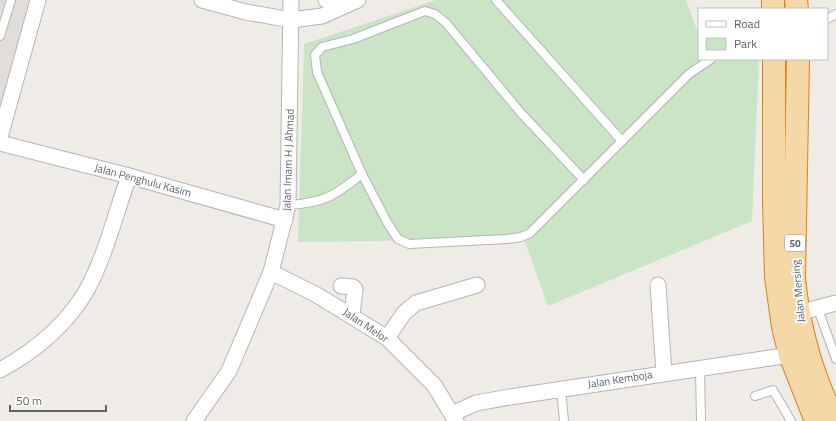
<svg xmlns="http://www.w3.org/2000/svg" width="836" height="421" font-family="'Titillium Web',sans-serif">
	<rect width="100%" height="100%" fill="#efece7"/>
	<!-- education -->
	<path fill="#e2ddd8" d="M0,0H37L0,127Z"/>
	<!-- green -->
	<path fill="#cbe4c6" d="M436,0H686L699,36V59H759L752,221L548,306L524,239L298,242L304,44Z"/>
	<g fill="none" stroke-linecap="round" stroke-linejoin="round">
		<!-- service casing -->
		<g stroke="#b2b5b8" stroke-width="10">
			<g id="service">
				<path d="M496,0L622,141"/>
				<path d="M827,19L836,14"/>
				<path d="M0,36L11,0"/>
				<path d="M584,180L521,113L446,23L435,14L425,11L353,39L322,47L315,55L317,72L362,174L387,222L398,239L409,244L507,239L521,237L530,233L689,74L711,59"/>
				<path d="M288,205C324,203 334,196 362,174"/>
				<path d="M818,309L836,359"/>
				<path d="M700,368L701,421"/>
				<path d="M561,388L564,421"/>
				<path d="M755,396L773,390L791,421"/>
			</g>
		</g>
		<!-- minor casing -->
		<g stroke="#b2b5b8" stroke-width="17">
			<g id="minor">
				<path d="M202,0L246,12L291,20L322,16L358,0"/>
				<path d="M326,0H340"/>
				<path d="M0,137L38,0"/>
				<path d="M0,143L129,176L285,220"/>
				<path d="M271,272L317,295L387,338L434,385L456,421"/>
				<path d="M658,285L664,373"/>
				<path d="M341,286L353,287L355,289L352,315"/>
				<path d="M798,313L836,303"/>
				<path d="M387,338L404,313L416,303L477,285"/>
				<path d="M0,370C33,352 65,326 85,293C104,261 116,212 129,176"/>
				<path d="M452,414L476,403L510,397L790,355"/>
				<path d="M194,421L229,371L271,272L288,205L291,0"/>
			</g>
		</g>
		<!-- trunk casing -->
		<g stroke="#df8017" stroke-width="24">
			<g id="trunk">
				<path d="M773,0V9"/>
				<path d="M796,0L797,9"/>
				<path d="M774,59V202L776,277L783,327L790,355L816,421"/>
				<path d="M798,59L794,278C799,329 812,376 835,421"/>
			</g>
		</g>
		<!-- service -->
		<use href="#service" stroke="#fff" stroke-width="8"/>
		<!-- minor -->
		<use href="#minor" stroke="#fff" stroke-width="15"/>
		<!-- trunk -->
		<use href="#trunk" stroke="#f5d8a7" stroke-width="22"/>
	</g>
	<g text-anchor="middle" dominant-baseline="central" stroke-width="3.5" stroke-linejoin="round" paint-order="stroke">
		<!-- shield labels -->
		<rect fill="#fff" stroke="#8e9294" stroke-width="1" x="785" y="235" width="20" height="16" rx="3"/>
		<g font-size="10" font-weight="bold" fill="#5e6366">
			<text x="795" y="243">50</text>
		</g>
		<!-- street labels -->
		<g font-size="11" fill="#5e6366" stroke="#fff">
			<text transform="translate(288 160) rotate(-88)">Jalan Imam H J Ahmad</text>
			<text transform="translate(143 180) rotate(15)">Jalan Penghulu Kasim</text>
			<text transform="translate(798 291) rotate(-95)">Jalan Mersing</text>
			<text transform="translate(366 325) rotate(34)">Jalan Melor</text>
			<text transform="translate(620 379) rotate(-9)">Jalan Kemboja</text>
		</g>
	</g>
	<!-- legend -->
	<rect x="698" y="8" width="130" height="52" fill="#ffffff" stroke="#bfc1c2"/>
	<rect x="706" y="21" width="20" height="6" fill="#ffffff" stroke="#bfc1c2"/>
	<text x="734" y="28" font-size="12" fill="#5e6366">Road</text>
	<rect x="706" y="38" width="20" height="12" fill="#cbe4c6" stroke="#bfc1c2"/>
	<text x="734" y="48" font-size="12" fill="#5e6366">Park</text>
	<!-- scale -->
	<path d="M10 405v6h96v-6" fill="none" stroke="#5e6366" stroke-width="2"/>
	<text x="16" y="405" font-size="12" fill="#5e6366" stroke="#ffffff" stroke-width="3" paint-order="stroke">50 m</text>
</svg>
